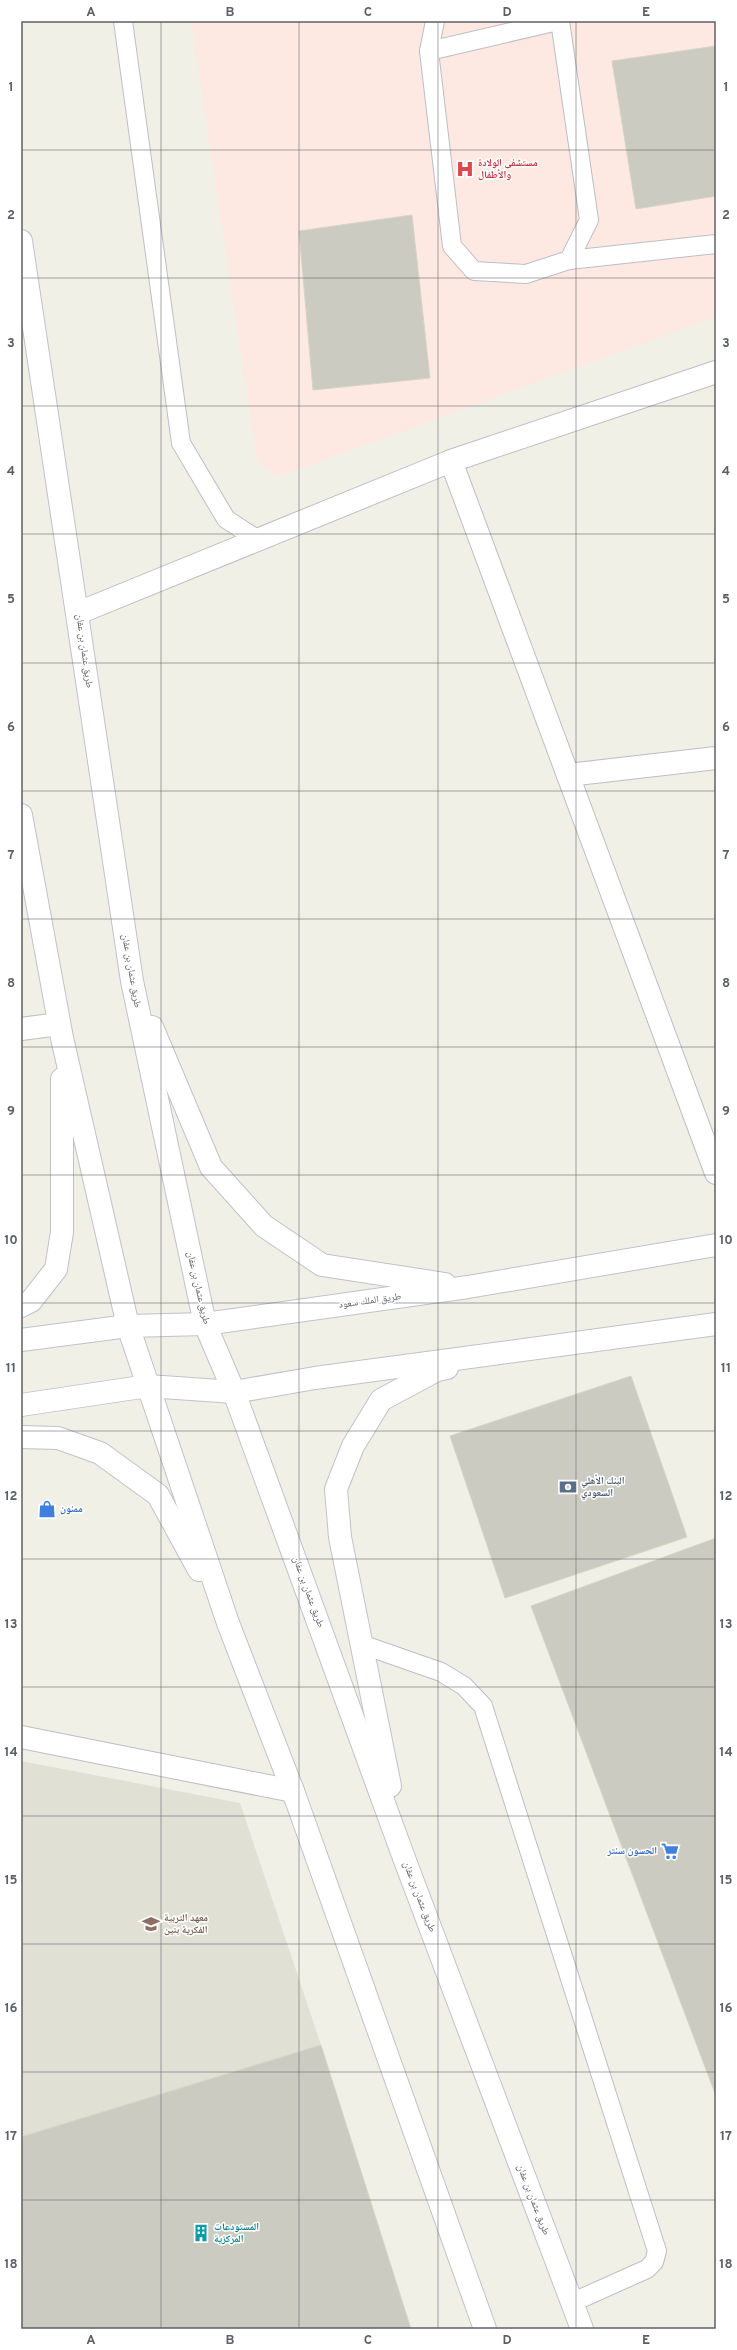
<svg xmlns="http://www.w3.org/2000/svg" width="737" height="2350" font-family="Overpass,'Noto Naskh Arabic',sans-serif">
	<rect width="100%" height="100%" fill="#f1f0e6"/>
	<!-- education -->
	<path fill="#e1e0d4" d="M21,1761L240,1803L321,2045L21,2137Z"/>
	<!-- medical -->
	<path fill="#fee9e2" d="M191,21H716V317L277,477L257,460Z"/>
	<!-- building -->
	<g fill="#cccbc2" stroke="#d6d4c3">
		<path d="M716,46V196L636,209L612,61Z"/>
		<path d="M412,215L430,378L313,390L299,231Z"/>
		<path d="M631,1376L687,1537L505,1598L450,1436Z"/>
		<path d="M716,1538V2096L531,1606Z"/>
		<path d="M321,2045L411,2329H21V2137Z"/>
	</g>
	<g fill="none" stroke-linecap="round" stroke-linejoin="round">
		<!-- service casing -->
		<g stroke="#bdbec5" stroke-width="20">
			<g id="service">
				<path d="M123,21L181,443L226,519L258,540"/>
				<path d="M435,21L429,51L452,246L474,271L526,274L569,260L589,220L560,21"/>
				<path d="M429,51L558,21"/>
				<path d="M569,260L716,244"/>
				<path d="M361,1644L441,1672L464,1686L483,1706L657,2251L654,2262L647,2269L571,2303"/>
			</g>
		</g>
		<!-- minor casing -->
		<g stroke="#bdbec5" stroke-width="24">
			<g id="minor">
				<path d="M451,461L716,1173"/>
				<path d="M78,613L451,461L716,372"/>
				<path d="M568,775L716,758"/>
				<path d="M21,1029L59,1024"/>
				<path d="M21,1737L293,1791"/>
			</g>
		</g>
		<!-- secondary casing -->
		<g stroke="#c0c2ca" stroke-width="24">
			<g id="secondary">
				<path d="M21,241L132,981L205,1324L234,1392L404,1858L582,2329"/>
				<path d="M21,815L62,1038L128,1326L228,1623L293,1791L485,2329"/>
				<path d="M152,1027L211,1167L264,1226L322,1265L445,1284"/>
				<path d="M21,1306L31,1301L56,1269L62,1232V1079"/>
				<path d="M21,1340L128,1326L205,1324L468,1287L716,1245"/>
				<path d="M21,1405L148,1386L234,1392L315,1378L716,1324"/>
				<path d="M21,1437L58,1438L100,1453L158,1495L199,1570"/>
				<path d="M390,1786L340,1537L336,1489L353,1446L381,1400L437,1370L447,1368"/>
			</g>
		</g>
		<!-- service -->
		<use href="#service" stroke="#fff" stroke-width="18"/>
		<!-- minor -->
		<use href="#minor" stroke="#fff" stroke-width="22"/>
		<!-- secondary -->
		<use href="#secondary" stroke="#fff" stroke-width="22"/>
	</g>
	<!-- grid -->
	<path fill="none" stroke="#5d6067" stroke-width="1" stroke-opacity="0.55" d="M161,21V2329M299,21V2329M438,21V2329M576,21V2329M21,150H716M21,278H716M21,406H716M21,534H716M21,663H716M21,791H716M21,919H716M21,1047H716M21,1175H716M21,1303H716M21,1431H716M21,1559H716M21,1687H716M21,1816H716M21,1944H716M21,2072H716M21,2200H716"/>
	<!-- icons -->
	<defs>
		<g id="hospital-bare" transform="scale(1.38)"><path d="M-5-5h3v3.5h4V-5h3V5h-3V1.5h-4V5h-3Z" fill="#e0444e" stroke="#fff" stroke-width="2.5" paint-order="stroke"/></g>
		<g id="bank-bare" transform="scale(1.38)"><path d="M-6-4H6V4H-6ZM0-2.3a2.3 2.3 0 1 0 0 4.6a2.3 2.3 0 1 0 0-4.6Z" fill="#5c6f8a" stroke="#fff" stroke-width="2.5" paint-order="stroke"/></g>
		<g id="shop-bare" transform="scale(1.38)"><path d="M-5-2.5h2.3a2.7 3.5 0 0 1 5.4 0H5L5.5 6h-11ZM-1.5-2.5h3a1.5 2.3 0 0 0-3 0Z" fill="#3f7fe0" stroke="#fff" stroke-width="2.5" paint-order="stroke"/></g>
		<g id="supermarket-bare" transform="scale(1.38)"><path d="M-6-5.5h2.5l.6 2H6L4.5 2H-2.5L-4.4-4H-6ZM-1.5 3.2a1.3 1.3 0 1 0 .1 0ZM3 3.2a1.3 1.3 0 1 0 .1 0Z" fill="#3f7fe0" stroke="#fff" stroke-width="2.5" paint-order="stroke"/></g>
		<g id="university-bare" transform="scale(1.38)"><path d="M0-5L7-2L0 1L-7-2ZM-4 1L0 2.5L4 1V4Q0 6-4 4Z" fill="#8d6e63" stroke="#fff" stroke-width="2.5" paint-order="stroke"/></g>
		<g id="building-bare" transform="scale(1.38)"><path d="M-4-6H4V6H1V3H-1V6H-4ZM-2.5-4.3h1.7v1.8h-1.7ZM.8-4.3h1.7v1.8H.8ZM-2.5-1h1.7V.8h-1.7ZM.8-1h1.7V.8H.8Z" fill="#0f9aa8" stroke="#fff" stroke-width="2.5" paint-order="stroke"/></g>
	</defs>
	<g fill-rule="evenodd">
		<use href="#hospital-bare" x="465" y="169"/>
		<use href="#bank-bare" x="568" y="1487"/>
		<use href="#shop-bare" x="47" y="1509"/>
		<use href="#supermarket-bare" x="670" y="1851"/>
		<use href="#university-bare" x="151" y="1924"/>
		<use href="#building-bare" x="201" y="2233"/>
	</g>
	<g text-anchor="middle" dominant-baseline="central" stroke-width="3" stroke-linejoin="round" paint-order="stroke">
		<!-- health labels -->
		<g font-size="10" font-weight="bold" fill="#be3a42" stroke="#fff" text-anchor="start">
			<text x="478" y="163">مستشفى الولادة<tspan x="478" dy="12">والأطفال</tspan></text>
		</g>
		<!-- street labels -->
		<g font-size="10" fill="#5d6067" stroke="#fff">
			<text transform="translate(84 651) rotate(82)">طريق عثمان بن عفان</text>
			<text transform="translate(131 971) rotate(80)">طريق عثمان بن عفان</text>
			<text transform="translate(198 1288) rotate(77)">طريق عثمان بن عفان</text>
			<text transform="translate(370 1301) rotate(-8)">طريق الملك سعود</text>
			<text transform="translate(308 1592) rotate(70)">طريق عثمان بن عفان</text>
			<text transform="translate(419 1897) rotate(69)">طريق عثمان بن عفان</text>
			<text transform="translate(533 2200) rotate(69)">طريق عثمان بن عفان</text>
		</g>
		<!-- service labels -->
		<g font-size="10" font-weight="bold" fill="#4e5e75" stroke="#fff" text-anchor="start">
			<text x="581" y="1481">البنك الأهلي<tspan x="581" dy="12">السعودي</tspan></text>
		</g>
		<!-- shop labels -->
		<g font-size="10" font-weight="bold" fill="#366cbe" stroke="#fff" text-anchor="start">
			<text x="60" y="1509">ممنون</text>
			<text x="657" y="1851" text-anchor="end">الحسون سنتر</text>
		</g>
		<!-- education labels -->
		<g font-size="10" font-weight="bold" fill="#785e54" stroke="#fff" text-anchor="start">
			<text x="164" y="1918">معهد التربية<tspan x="164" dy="12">الفكرية بنين</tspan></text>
		</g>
		<!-- culture labels -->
		<g font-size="10" font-weight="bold" fill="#0d838f" stroke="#fff" text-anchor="start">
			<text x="214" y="2227">المستودعات<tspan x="214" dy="12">المركزية</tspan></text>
		</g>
	</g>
	<!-- border -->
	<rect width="737" height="2350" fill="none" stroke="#ffffff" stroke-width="44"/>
	<rect x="22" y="22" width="693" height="2306" fill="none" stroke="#5d6067" stroke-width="1.5"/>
	<g font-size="13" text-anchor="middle" font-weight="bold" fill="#5d6067">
		<text x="91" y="16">A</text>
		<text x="230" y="16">B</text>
		<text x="368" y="16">C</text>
		<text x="507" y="16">D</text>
		<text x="646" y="16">E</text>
		<text x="11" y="91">1</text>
		<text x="726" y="91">1</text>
		<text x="11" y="219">2</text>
		<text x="726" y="219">2</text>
		<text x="11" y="347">3</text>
		<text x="726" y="347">3</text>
		<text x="11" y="475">4</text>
		<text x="726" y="475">4</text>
		<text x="11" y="603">5</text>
		<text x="726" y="603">5</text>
		<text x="11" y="731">6</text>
		<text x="726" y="731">6</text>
		<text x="11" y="859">7</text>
		<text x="726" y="859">7</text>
		<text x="11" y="987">8</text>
		<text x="726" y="987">8</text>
		<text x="11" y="1115">9</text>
		<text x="726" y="1115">9</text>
		<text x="11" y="1244">10</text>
		<text x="726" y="1244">10</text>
		<text x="11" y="1372">11</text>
		<text x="726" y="1372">11</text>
		<text x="11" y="1500">12</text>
		<text x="726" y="1500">12</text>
		<text x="11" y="1628">13</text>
		<text x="726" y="1628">13</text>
		<text x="11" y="1756">14</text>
		<text x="726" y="1756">14</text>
		<text x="11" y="1884">15</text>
		<text x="726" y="1884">15</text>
		<text x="11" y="2012">16</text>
		<text x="726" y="2012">16</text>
		<text x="11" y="2140">17</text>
		<text x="726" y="2140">17</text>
		<text x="11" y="2268">18</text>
		<text x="726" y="2268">18</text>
		<text x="91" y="2344">A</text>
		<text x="230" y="2344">B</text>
		<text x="368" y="2344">C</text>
		<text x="507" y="2344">D</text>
		<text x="646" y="2344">E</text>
	</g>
</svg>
